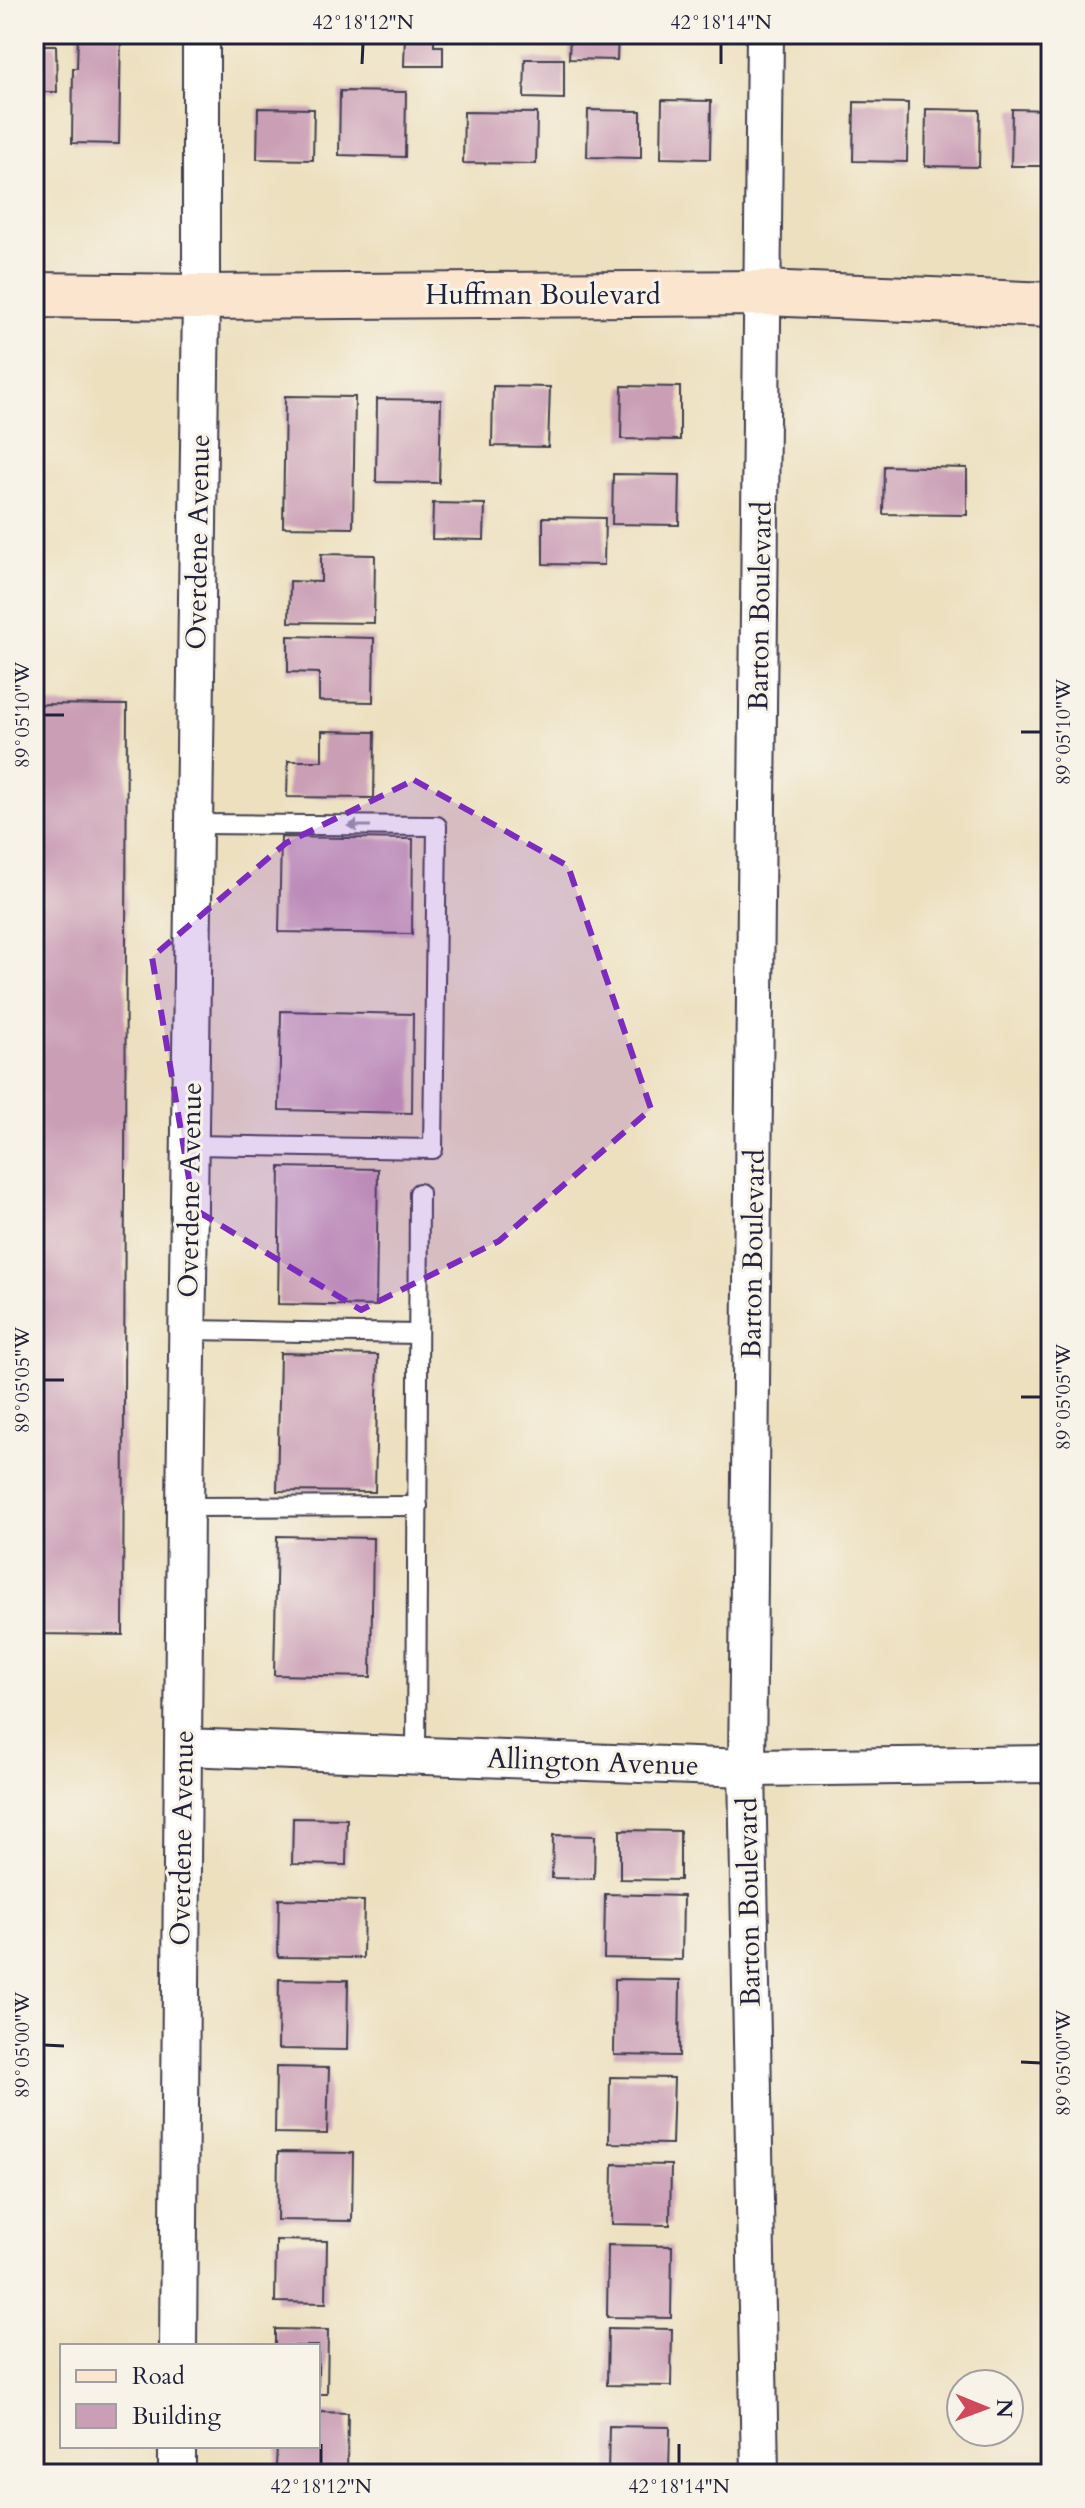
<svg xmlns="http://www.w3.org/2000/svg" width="1085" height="2508" font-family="Cardo,serif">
	<rect width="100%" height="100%" fill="#f7f3e8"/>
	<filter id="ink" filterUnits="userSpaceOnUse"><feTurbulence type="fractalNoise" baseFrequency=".0125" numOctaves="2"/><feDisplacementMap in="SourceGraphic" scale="16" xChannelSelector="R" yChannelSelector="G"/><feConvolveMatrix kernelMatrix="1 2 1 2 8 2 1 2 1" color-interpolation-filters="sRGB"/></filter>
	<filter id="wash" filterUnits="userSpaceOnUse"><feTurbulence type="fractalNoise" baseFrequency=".006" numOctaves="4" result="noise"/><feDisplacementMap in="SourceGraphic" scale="32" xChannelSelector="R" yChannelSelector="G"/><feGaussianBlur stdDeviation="1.8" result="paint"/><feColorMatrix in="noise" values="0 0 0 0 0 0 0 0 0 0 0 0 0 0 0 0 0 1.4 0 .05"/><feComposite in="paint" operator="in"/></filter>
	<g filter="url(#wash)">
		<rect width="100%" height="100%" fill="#ede0bf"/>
		<g id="blocks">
			<!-- building -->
			<g fill="#ca9eb5">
				<path d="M78,34H121L119,144L72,143L73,68H77Z"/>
				<path d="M405,34H434V46H443V66H404Z"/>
				<path d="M570,34H618L617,60L569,59Z"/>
				<path d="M34,45H56L57,92H34Z"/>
				<path d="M525,59H564V99L524,98Z"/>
				<path d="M340,91L406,92L405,157L339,155Z"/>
				<path d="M662,100L711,101L710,159L661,158Z"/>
				<path d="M854,102L908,103L907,162L853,161Z"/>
				<path d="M258,108L314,109L313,160L257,159Z"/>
				<path d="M926,109L980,110L979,167L925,166Z"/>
				<path d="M1012,109L1051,110V166H1011Z"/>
				<path d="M588,110L641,111V158L587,157Z"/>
				<path d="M464,112L537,113L536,164L463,163Z"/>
				<path d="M493,386L550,387L548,447L492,446Z"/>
				<path d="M622,386L680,387V440L621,439Z"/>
				<path d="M285,396L355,397L353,528L283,527Z"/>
				<path d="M377,399L441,400L439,483L376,482Z"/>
				<path d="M884,466L967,468V515L883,514Z"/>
				<path d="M613,474L680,475L679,525L612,524Z"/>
				<path d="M433,503L485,504L484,540L432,539Z"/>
				<path d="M543,517L605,518L604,565L543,564Z"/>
				<path d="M321,554L375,555L374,623L289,622L290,581L321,582Z"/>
				<path d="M288,636L374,638L373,702L319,701V673L288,672Z"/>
				<path d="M34,704L127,705L123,1635L34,1634Z"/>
				<path d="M322,731L375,732L374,798L287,797L288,761H322Z"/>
				<path d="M281,837L413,839L412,934L279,932Z"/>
				<path d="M281,1011L413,1014L412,1113L279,1110Z"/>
				<path d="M280,1167L378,1169L376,1306L278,1304Z"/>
				<path d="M280,1353L378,1355L375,1492L277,1491Z"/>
				<path d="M277,1536L373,1538L371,1677L274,1675Z"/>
				<path d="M293,1818L347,1819L346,1865L292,1864Z"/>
				<path d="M620,1830L680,1831V1880L620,1879Z"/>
				<path d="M553,1835L595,1836L594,1879L552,1878Z"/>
				<path d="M605,1894L683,1896L682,1960L604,1958Z"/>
				<path d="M279,1899L364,1901L363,1958L278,1957Z"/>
				<path d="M279,1979L348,1980L347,2050L278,2049Z"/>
				<path d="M615,1979L680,1980L679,2056L614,2055Z"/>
				<path d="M276,2067L329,2068L327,2134L275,2133Z"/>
				<path d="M610,2077L674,2078L672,2144L609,2143Z"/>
				<path d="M278,2152L353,2153L352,2221L277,2220Z"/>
				<path d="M613,2164L671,2165L670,2225L612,2224Z"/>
				<path d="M276,2240L327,2241L326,2303L275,2302Z"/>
				<path d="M608,2245L672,2246L671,2318L607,2317Z"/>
				<path d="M608,2328L672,2329L671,2386L607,2385Z"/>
				<path d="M275,2329L328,2330L327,2394H318V2346H275Z"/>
				<path d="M318,2412L348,2413L347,2474H298V2467H276L277,2446H318Z"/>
				<path d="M609,2426L670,2427L669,2474H608Z"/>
			</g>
		</g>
	</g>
	<g filter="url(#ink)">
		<use href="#blocks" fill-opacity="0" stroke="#403e4f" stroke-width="2"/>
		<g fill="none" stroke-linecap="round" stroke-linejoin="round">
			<!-- lane casing -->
			<g stroke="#403e4f" stroke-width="22">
				<g id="lane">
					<path d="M191,1145L433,1149L437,826L195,824"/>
					<path d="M188,1330L418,1334"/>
					<path d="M185,1507L418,1506"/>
					<path d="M416,1756L419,1193"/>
				</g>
			</g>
			<!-- street casing -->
			<g stroke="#403e4f" stroke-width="40">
				<g id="street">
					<path d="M183,1747L747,1768L1051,1764"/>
					<path d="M178,2346L185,1507L201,297V34"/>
					<path d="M177,2474V2446"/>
					<path d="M760,2474L747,1768L765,34"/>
				</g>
			</g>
			<!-- secondary casing -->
			<g stroke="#403e4f" stroke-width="48">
				<path id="secondary" d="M34,295L201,297L764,293L1051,305"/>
			</g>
			<!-- lane -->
			<use href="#lane" stroke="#fff" stroke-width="18"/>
			<!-- street -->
			<use href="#street" stroke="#fff" stroke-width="36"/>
			<!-- secondary -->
			<use href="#secondary" stroke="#fbe5cf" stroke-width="44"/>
		</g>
		<!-- one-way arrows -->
		<defs><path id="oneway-solid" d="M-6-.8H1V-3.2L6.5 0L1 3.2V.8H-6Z" transform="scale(2)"/></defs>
		<use fill="#9c9ca7" href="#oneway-solid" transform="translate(359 826) rotate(-180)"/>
	</g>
	<!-- marked area -->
	<path fill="#7b2cbf" fill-opacity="0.2" stroke="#7b2cbf" stroke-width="6" stroke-dasharray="16 10" stroke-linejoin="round" d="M414,780L568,866L651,1109L499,1241L361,1310L194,1209L152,957L286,843Z"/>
	<!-- ticks -->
	<path fill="none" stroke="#22223b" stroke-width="3" d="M362,64L363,44M721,64V44M44,715H64M1021,732H1041M44,1380H64M1021,1397H1041M44,2045L64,2046M1021,2062L1041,2063M321,2464V2444M679,2464V2444"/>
	<g text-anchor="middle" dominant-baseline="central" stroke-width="6" stroke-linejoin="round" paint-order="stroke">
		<!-- street labels -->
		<g font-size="28" fill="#22223b" stroke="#f7f3e8">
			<text x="543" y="295">Huffman Boulevard</text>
			<text transform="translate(198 542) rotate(-89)">Overdene Avenue</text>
			<text transform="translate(760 606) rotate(-89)">Barton Boulevard</text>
			<text transform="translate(190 1190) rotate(-89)">Overdene Avenue</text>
			<text transform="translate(753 1254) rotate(-89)">Barton Boulevard</text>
			<text transform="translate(593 1762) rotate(2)">Allington Avenue</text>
			<text transform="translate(182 1838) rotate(-89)">Overdene Avenue</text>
			<text transform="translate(749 1902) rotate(-91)">Barton Boulevard</text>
		</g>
	</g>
	<!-- margin -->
	<rect width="1085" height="2508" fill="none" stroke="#f7f3e8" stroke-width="88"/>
	<!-- legend -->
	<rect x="60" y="2344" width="260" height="104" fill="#f7f3e8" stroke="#a29fa3" stroke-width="2"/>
	<rect x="76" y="2370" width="40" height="12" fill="#fbe5cf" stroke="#a29fa3" stroke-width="2"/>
	<text x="132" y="2384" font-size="24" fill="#22223b">Road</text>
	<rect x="76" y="2404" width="40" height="24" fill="#ca9eb5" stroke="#a29fa3" stroke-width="2"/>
	<text x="132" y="2424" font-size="24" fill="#22223b">Building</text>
	<!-- north arrow -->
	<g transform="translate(985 2408) rotate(91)"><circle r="38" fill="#f7f3e8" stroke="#a29fa3" stroke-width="2"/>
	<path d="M0-6L14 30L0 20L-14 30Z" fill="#d1495b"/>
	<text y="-12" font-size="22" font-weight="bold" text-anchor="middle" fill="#22223b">N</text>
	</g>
	<rect x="44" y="44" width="997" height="2420" fill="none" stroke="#22223b" stroke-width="3"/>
	<g font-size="20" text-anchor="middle" fill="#22223b">
		<text x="363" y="29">42°18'12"N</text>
		<text x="721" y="29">42°18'14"N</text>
		<text transform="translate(22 715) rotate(-90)" y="7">89°05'10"W</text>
		<text transform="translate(1063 732) rotate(-90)" y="7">89°05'10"W</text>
		<text transform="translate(22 1380) rotate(-90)" y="7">89°05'05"W</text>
		<text transform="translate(1063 1397) rotate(-90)" y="7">89°05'05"W</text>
		<text transform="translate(22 2045) rotate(-90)" y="7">89°05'00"W</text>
		<text transform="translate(1063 2063) rotate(-90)" y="7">89°05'00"W</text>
		<text x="321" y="2493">42°18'12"N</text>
		<text x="679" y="2493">42°18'14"N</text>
	</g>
</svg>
